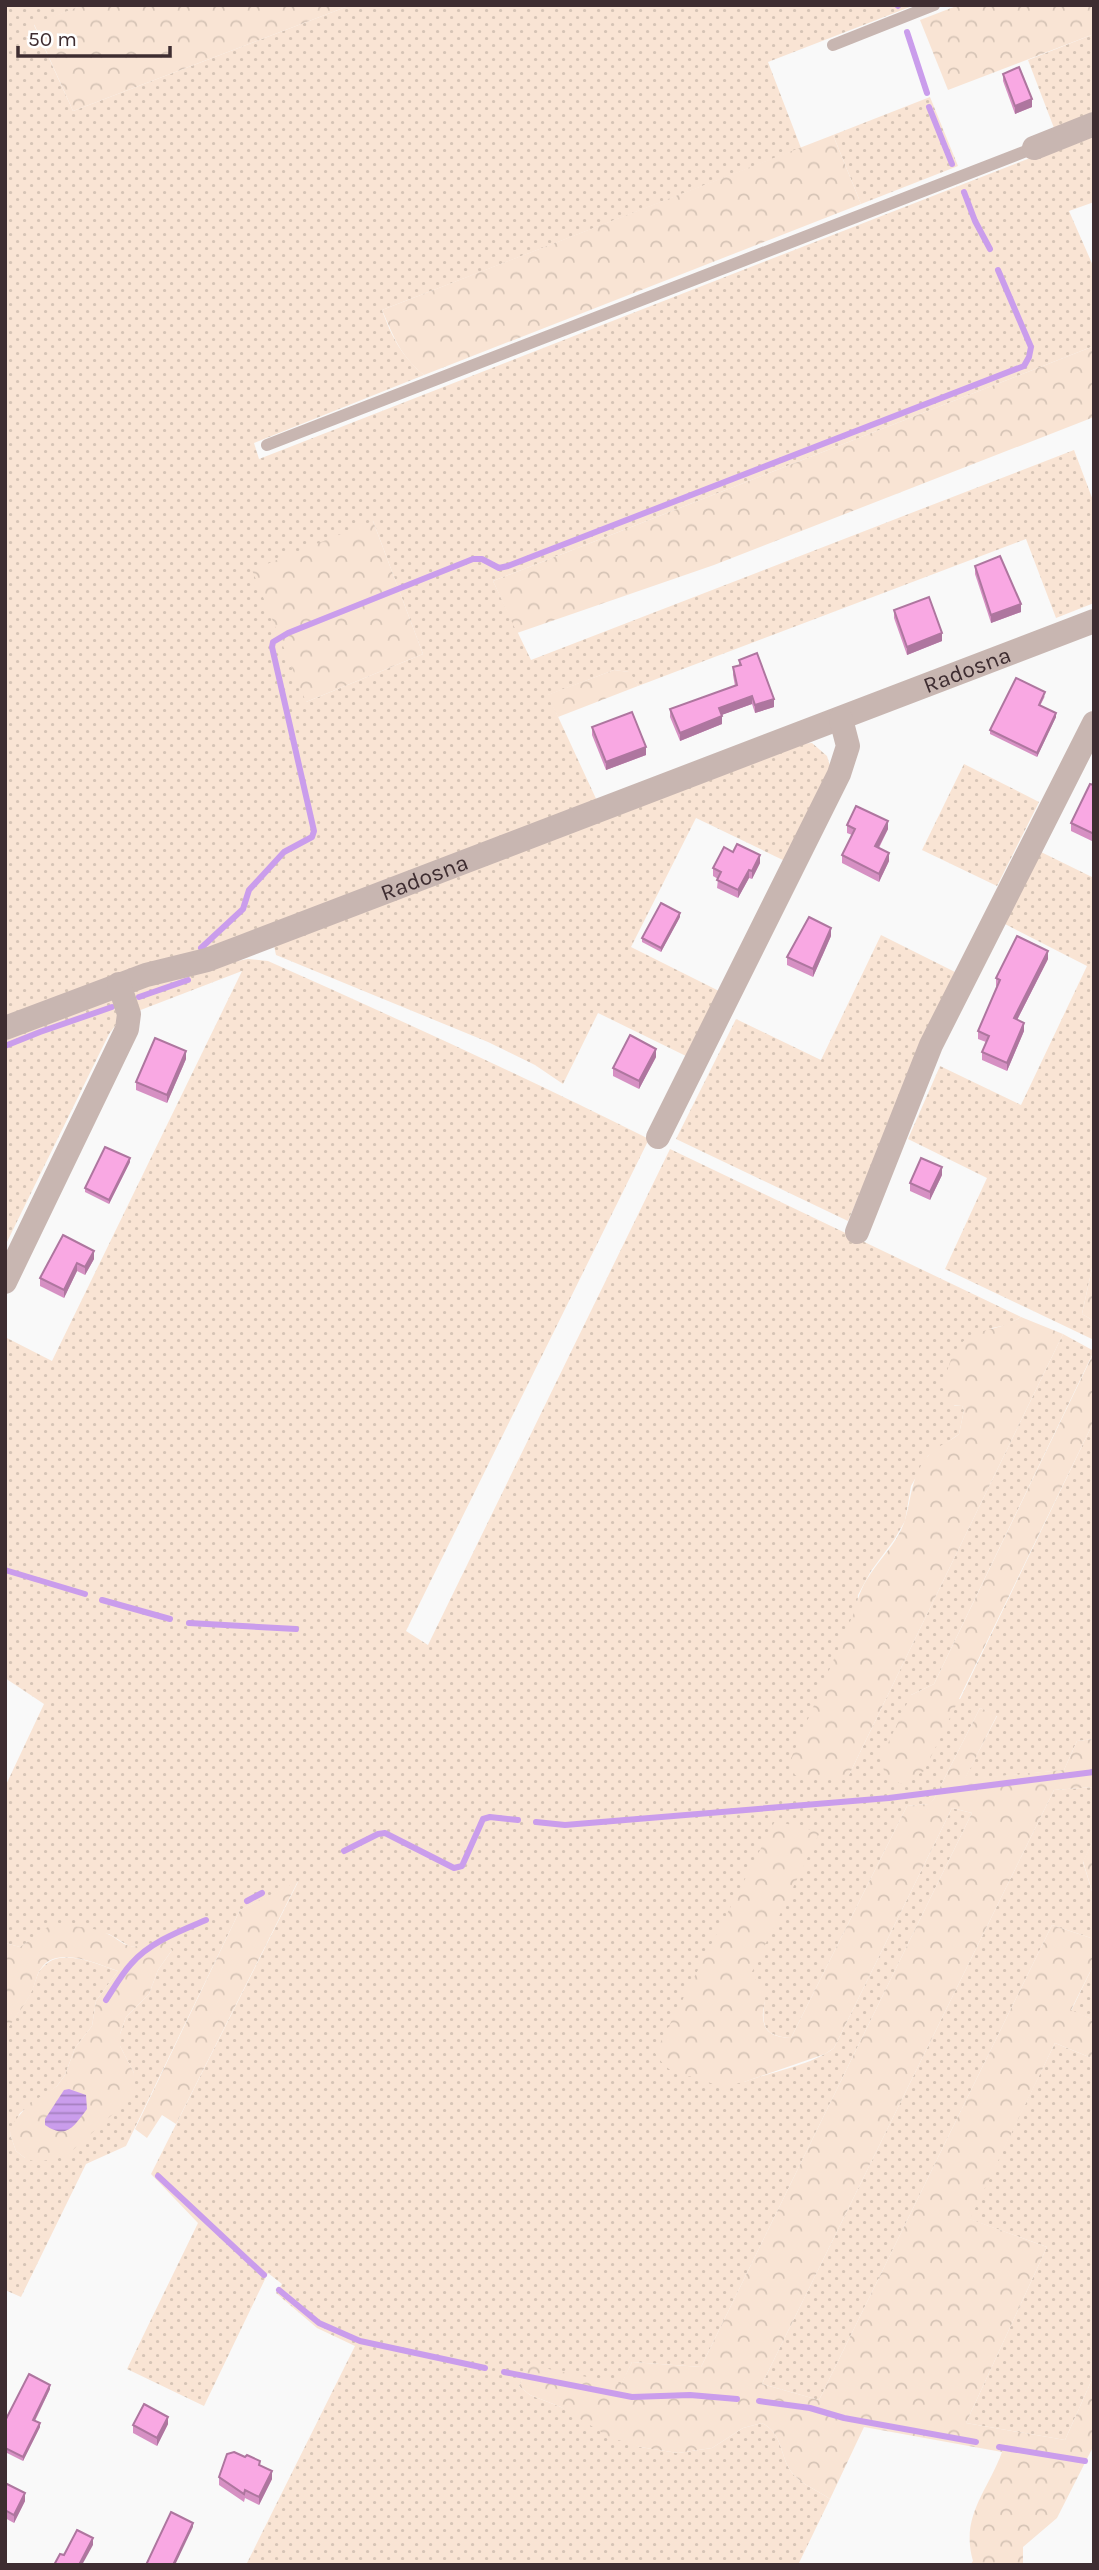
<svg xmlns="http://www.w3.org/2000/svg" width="1099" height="2570" font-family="Karla,sans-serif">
	<defs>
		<pattern id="grass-dots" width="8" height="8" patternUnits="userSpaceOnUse" patternTransform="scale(1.75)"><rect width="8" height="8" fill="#f9e4d4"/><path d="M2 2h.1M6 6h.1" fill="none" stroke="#d6c4b6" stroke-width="1.8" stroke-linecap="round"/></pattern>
		<pattern id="forest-crowns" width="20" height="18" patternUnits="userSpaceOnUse" patternTransform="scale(1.75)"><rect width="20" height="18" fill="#f9e4d4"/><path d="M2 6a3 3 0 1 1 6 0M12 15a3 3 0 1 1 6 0" fill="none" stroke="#d6c4b6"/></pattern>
		<pattern id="water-rules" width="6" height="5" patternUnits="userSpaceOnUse" patternTransform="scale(1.75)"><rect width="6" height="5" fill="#ca9dec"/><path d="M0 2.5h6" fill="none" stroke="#a580c0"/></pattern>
	</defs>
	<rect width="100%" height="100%" fill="#f9f9f9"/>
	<!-- grass -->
	<g fill="url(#grass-dots)" fill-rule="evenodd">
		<path d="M5,5H83L34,25L73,111L351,5H915L768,62L801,148L382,310C392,338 402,356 424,375L254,443L259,459L1094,133V202L1069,211L1094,268V346L493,581L531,660L1074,450L1094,503V603L1056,618L1026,539L638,686L629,672L614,670L548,695L598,803L216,949L5,1019ZM373,521L423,654L306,702Z"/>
		<path d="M1094,34V113L1054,128L1028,60Z"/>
		<path d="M930,97L958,166L861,204L833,135Z"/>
		<path d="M812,743L827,756L831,769L785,861L696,818L631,947L721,992L688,1057L598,1013L563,1084L535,1065L488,1042L276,955L274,946L799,744Z"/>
		<path d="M964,764L1039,802L997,886L922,850Z"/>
		<path d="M1041,852L1094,878V1259L1082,1314L1094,1321V1340L945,1269L987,1178L908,1139L940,1066L1021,1105L1087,966L1005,924Z"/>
		<path d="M881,935L955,972L848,1221L676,1139L736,1019L821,1060Z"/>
		<path d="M248,959L268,961C396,1018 523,1076 649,1139L406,1631L428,1645L670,1149L1021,1317L1007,1325L992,1328L954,1406H962L964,1410L959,1434L928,1456L911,1486L905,1521L894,1540L871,1571L858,1595L849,1775L1063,1334L1094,1351L934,1684L911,1695L960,1699L1094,1421V1739L1077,1741L1064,1770L964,1780L997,1716L980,1708L934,1799L929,1804L907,1806L791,2038C763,2036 761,2025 765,1999L744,2082C771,2072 812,2065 834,2048L952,1808L972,1813L701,2367L632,2362L621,2385L529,2366L519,2386L530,2395L561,2407L640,2447L678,2453L712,2448L743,2428L762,2423C784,2434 779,2457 793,2474C801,2484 819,2491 830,2499L798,2565H246L355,2346L317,2328L276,2293L282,2284L268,2273L204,2406L127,2369L198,2223L151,2174L298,1882L240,1910L126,2146L86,2164L21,2297L5,2290V2034C12,2018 24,2007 31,1992C35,1985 36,1974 42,1968C60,1946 96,1964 118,1971L96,2001L92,2026L75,2048L65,2075L57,2086L20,2113L10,2134L16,2151L25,2158L105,2118L121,2106L134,2073L120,2046V2034L126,2017L149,1994L158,1970L172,1950L129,1946L109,1934L49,1927L20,1947L5,1943V1787L44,1704L5,1678V1337L52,1361L242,971L138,1011L134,994L137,984L187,970Z"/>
		<path d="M111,995L122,1017L109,1034L5,1246V1036Z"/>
		<path d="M1094,1787V1839L1083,1862L1094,1898V1939L1052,1925L819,2400L762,2384L1054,1790Z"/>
		<path d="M1094,1964V2020L1071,2011Z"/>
		<path d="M1055,2043L1094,2059V2375L1065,2440L966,2423L1047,2247L969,2219Z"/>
	</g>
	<!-- forest -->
	<g fill="url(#forest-crowns)">
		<path d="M83,5H351L73,111L34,24Z"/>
		<path d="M959,5H1094V34L948,90L920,20Z"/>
		<path d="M833,135L861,204L424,375C399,354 395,339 382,310Z"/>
		<path d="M1094,346V417L714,565L517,633L493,581Z"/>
		<path d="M373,521L423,654L306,702L252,570Z"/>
		<path d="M614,670L630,672L638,686L558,717L547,695Z"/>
		<path d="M1094,1259V1321L1082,1314Z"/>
		<path d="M1021,1317L1063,1334L849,1775L822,1779L795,1775L789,1763L856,1608C862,1571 895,1552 905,1520C912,1497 911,1474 929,1455C938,1445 950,1442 959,1434L964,1410L962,1406L948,1405C942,1394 944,1384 947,1373C960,1321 989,1338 1021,1317Z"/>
		<path d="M1094,1352V1421L924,1771L901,1784L885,1775L881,1758L911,1695L934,1684Z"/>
		<path d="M980,1708L997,1715L965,1779L1064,1770L1077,1741L1094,1739V1787L1054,1790L762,2384L819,2400L1052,1925L1094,1939V1964L1071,2010L1094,2020V2059L1055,2043L970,2219L1047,2247L966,2423L1065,2440L1094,2375V2445L1057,2518L1023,2547V2565H970L973,2561C960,2516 988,2491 1002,2452L864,2427L830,2499C819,2491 801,2484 793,2474C779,2457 784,2434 762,2423L743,2428L712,2448L678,2453L640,2447L609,2437L561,2407L530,2395L519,2386L529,2365L621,2384L632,2362L701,2367L972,1813L952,1808L834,2048L825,2054L744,2082L725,2086L710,2083L701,2076C680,2079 666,2071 655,2053L775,1821L820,1832L751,1974C757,1982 765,1989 765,1999C765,2005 762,2011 763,2017C764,2035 777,2037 791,2038L907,1806L928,1804L934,1799Z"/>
		<path d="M1094,1839V1898L1083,1861Z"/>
		<path d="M298,1881L176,2124L162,2115L147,2138L135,2129L240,1910Z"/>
		<path d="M49,1926C70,1926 90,1925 110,1935C116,1938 123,1945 130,1946C144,1948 162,1935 172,1950L158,1970L149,1994L126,2017L120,2034V2046L134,2073L132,2091L122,2106L65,2157L36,2162L25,2158L16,2151L10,2134L13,2123L29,2104L57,2086L65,2075L75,2048L92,2026L96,2001L118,1971C96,1964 56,1944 40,1970C36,1976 35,1985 32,1991C25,2006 13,2018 5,2034V1943L20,1947Z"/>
	</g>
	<!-- water -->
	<path fill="url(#water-rules)" d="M69,2089L86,2095L87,2109C74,2126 67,2140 45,2125V2119L64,2090Z"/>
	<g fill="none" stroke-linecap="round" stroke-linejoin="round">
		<!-- stream -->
		<g stroke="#ca9dec" stroke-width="6">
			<path d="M897,5L898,6"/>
			<path d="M907,32L927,93"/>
			<path d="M929,107L952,164"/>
			<path d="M964,192L975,221L990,249"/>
			<path d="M201,948L243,909L249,890L284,852L312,837L314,831L272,647L273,642L288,633L473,559H482L499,568L508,566L1024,366L1029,357L1031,347L998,270"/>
			<path d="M139,997L188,980"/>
			<path d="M5,1046L40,1032L112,1007"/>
			<path d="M5,1570L85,1594"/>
			<path d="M102,1600L170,1619"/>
			<path d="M189,1623L296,1629"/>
			<path d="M536,1822L565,1825L889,1798L1094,1772"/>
			<path d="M344,1851L378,1834L385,1833L454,1868L462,1866L483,1819L490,1817L518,1820"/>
			<path d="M247,1901L262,1893"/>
			<path d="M106,2000C114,1988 121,1975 131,1964C150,1942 180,1931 206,1920"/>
			<path d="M158,2176L264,2275"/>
			<path d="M279,2290L319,2323L360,2341L485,2368"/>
			<path d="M504,2372L632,2397L690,2395L737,2399"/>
			<path d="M759,2401L810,2408L844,2418L976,2442"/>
			<path d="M999,2447L1085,2461"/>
		</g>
		<!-- lane -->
		<g stroke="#c8b6b1" stroke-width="12">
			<path d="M833,45L934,5"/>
			<path d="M267,445L1034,148"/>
		</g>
		<!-- street -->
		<g stroke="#c8b6b1" stroke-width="24">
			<path d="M1034,148L1094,124"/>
			<path id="s1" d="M5,1028L146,975L207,960L244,946L1094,621"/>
			<path d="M658,1137L839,774L848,746L841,719"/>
			<path d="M857,1232L931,1045L1094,723"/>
			<path d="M5,1282L127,1029L129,1014L119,984"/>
		</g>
	</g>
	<!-- wall -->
	<g fill="#d690c3">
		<path d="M1003,74L1032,107L1015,114L1003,81Z"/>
		<path d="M975,566L1021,612L991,623L975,574Z"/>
		<path d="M894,610L942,641L907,655L894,618Z"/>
		<path d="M739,660L774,707L755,713L752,704L721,715L722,724L680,741L670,717V709L735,686L733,675V667L739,665Z"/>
		<path d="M1045,696L1040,706L1056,717L1037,757L990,734V730Z"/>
		<path d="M592,727L646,755L606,770L592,735Z"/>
		<path d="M1094,785V842L1071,831V823Z"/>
		<path d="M847,825L888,829L879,848L889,861L879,882L842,863V855L852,835L847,833Z"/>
		<path d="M760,863L752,879L749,878L738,898L717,888L718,879L713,876V868Z"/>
		<path d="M680,917L661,952L642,942V938Z"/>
		<path d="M831,936L813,977L787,965V957Z"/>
		<path d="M1048,959L1017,1020L1024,1031L1007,1071L982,1060V1052L986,1042L978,1039V1031L998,987L996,986V978Z"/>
		<path d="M656,1057L639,1089L613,1076V1068Z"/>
		<path d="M186,1059L167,1103L136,1090V1082Z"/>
		<path d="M130,1162L109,1204L85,1192V1188Z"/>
		<path d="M942,1175L930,1200L910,1191V1183Z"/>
		<path d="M63,1235L94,1259L85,1275L77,1271L64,1298L40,1286V1278Z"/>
		<path d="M50,2389L35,2421L40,2427L23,2461L5,2452V2421Z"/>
		<path d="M168,2424L157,2446L133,2433V2425Z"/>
		<path d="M260,2465L272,2479L259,2505L245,2498L244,2502L219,2485V2477Z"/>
		<path d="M5,2483L25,2501L14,2523L5,2518Z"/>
	</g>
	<!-- shaded-wall -->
	<g fill="#ae769f">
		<path d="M1032,99V107L1015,114V106Z"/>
		<path d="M1021,604V612L991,623V615Z"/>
		<path d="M942,633V641L907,655V647Z"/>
		<path d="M752,696V704L719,716V708Z"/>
		<path d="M774,699V707L755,713V705Z"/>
		<path d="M1056,713V717L1037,757V753Z"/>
		<path d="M722,716V724L680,741V733Z"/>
		<path d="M646,747V755L606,770V762Z"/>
		<path d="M888,821V829L875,854V846Z"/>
		<path d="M889,853V861L879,882V874Z"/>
		<path d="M760,855V863L752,879V871Z"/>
		<path d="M749,870V878L738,898V890Z"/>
		<path d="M680,913V917L661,952V948Z"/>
		<path d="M831,928V936L813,977V969Z"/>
		<path d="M1048,951V959L1014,1026V1018Z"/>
		<path d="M1024,1023V1031L1007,1071V1063Z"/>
		<path d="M656,1049V1057L639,1089V1081Z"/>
		<path d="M186,1051V1059L167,1103V1095Z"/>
		<path d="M130,1158V1162L109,1204V1200Z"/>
		<path d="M942,1167V1175L930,1200V1192Z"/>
		<path d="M94,1251V1259L85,1275V1267Z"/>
		<path d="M77,1263V1271L64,1298V1290Z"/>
		<path d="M50,2385V2389L33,2424V2420Z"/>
		<path d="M168,2417V2424L157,2446V2438Z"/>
		<path d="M40,2423V2427L23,2461V2457Z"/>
		<path d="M272,2471V2479L259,2505V2497Z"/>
		<path d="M25,2493V2501L14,2523V2515Z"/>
		<path d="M193,2523V2527L175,2565H173Z"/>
		<path d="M93,2538V2545L82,2565H79Z"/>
	</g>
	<!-- building -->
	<g fill="#f9a8e3" stroke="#ae769f" stroke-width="2">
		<path d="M1019,67L1032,99L1015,106L1003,74Z"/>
		<path d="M1000,556L1021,604L991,615L975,566Z"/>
		<path d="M929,597L942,633L907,647L894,610Z"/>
		<path d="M757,653L774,699L755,705L752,696L719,708L722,716L680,733L670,709L737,685L733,667L741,665L739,660Z"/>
		<path d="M1016,678L1045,692L1039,705L1056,713L1037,753L990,730Z"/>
		<path d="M632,712L646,747L606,762L592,727Z"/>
		<path d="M1090,784L1094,785V834L1071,823Z"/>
		<path d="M856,806L888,821L875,846L889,853L879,874L842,855L855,829L847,825Z"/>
		<path d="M737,844L760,855L752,871L749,870L738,890L717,880L721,872L713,868L724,847L733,852Z"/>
		<path d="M661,903L680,913L661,948L642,938Z"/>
		<path d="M809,917L831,928L813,969L787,957Z"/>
		<path d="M1017,936L1048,951L1014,1018L1024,1023L1007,1063L982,1052L989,1036L978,1031L1000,980L996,978Z"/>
		<path d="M630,1035L656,1049L639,1081L613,1068Z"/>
		<path d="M155,1038L186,1051L167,1095L136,1082Z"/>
		<path d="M105,1147L130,1158L109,1200L85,1188Z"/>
		<path d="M921,1158L942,1167L930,1192L910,1183Z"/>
		<path d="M63,1235L94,1251L85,1267L77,1263L64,1290L40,1278Z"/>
		<path d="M29,2374L50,2385L33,2420L40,2423L23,2457L5,2448V2421Z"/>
		<path d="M144,2404L168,2417L157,2438L133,2425Z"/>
		<path d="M234,2452L245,2457L247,2455L260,2461L259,2465L272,2471L259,2497L245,2490L244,2494L219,2477L227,2454Z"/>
		<path d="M5,2483L25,2493L14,2515L5,2510Z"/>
		<path d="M171,2512L193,2523L173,2565H146Z"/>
		<path d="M77,2530L93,2538L79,2565H54L60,2554L64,2555Z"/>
	</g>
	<g text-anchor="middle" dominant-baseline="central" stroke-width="5" stroke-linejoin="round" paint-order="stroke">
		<!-- street labels -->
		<g font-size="23" fill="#3e2d31" stroke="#fff">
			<text stroke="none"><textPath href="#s1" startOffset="1027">Radosna</textPath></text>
			<text stroke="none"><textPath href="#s1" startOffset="446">Radosna</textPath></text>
		</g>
	</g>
	<!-- border -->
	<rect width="1099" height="2570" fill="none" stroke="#3e2d31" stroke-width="14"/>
	<!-- scale -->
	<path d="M18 46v10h152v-10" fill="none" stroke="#3e2d31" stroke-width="3.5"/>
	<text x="28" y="46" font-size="21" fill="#3e2d31" stroke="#ffffff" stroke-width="5" paint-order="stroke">50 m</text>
</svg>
